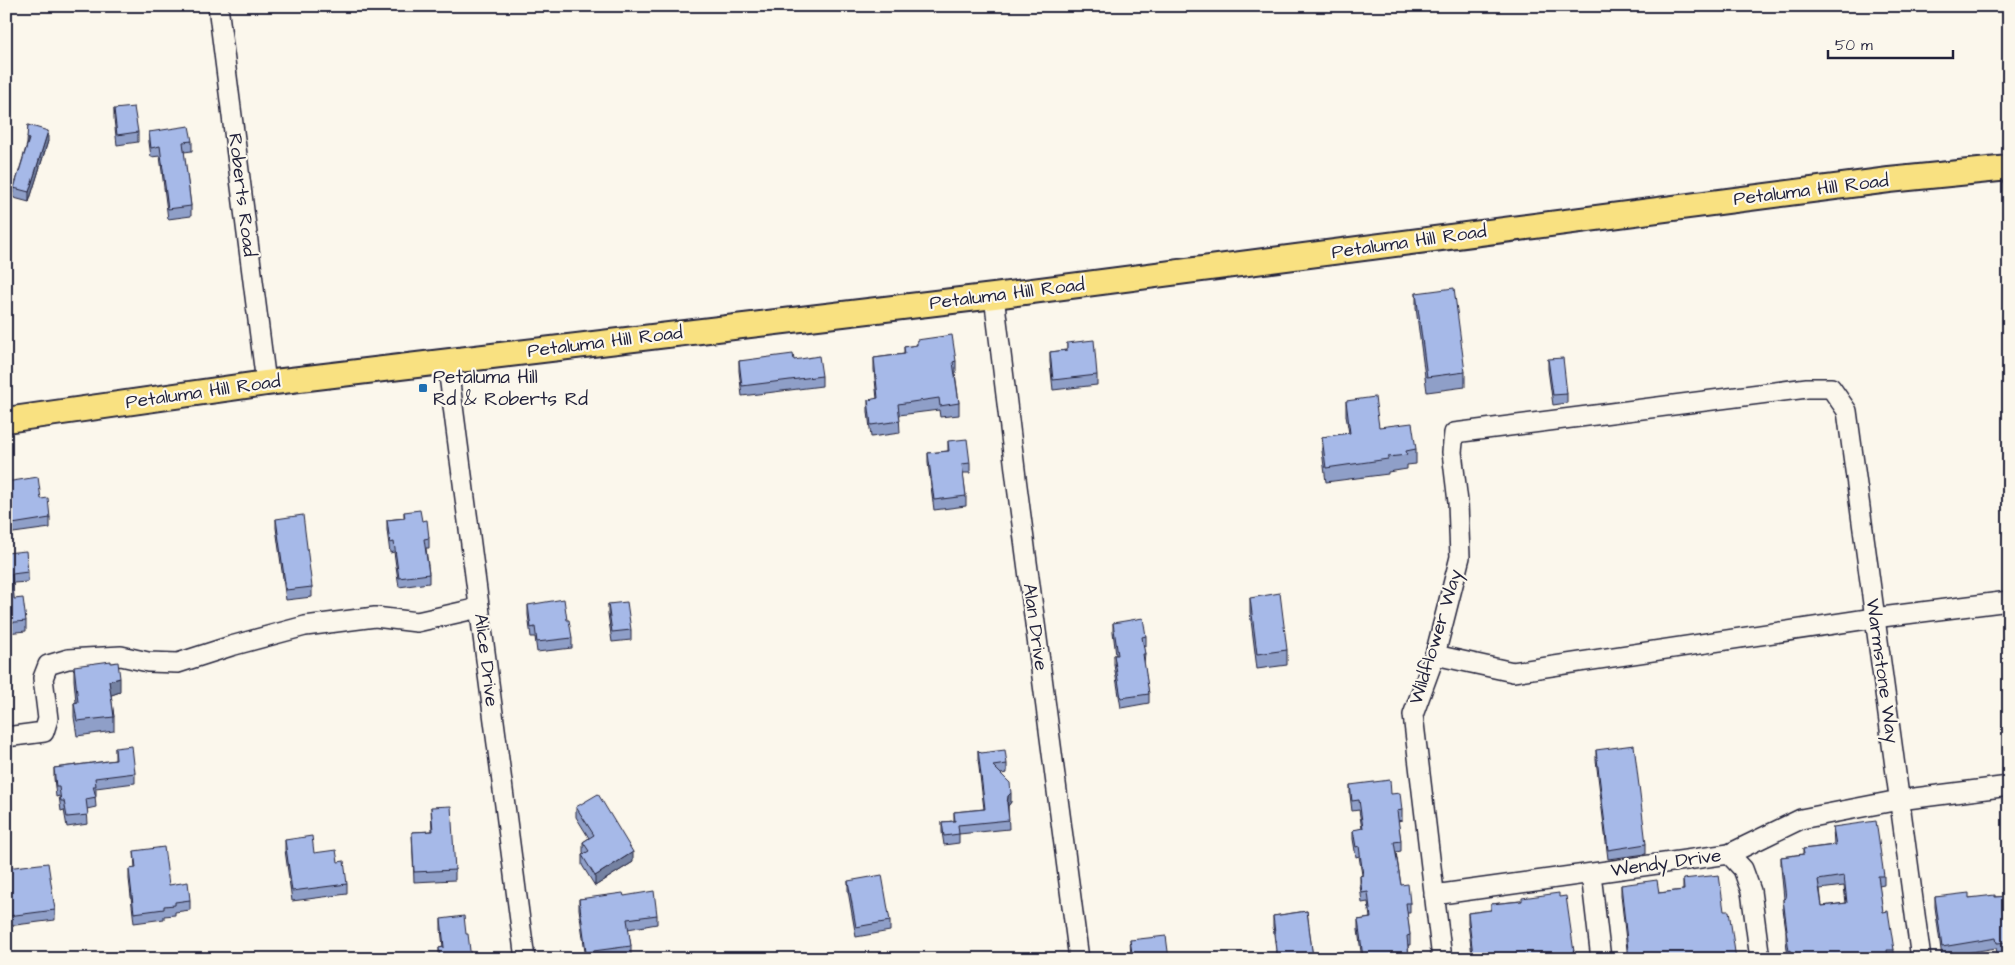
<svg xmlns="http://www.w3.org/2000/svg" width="2015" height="965" font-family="'Architects Daughter',sans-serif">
	<rect width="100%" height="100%" fill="#fbf7ec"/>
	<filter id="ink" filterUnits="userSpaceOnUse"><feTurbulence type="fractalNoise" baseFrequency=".02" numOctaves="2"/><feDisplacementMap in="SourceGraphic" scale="10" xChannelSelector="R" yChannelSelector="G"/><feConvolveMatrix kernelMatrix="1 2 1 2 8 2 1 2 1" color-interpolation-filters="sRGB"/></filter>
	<g filter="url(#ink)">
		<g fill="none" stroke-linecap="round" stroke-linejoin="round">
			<!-- minor casing -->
			<g stroke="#22223b" stroke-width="22">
				<g id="minor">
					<path d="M218,6L266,383"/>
					<path d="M994,296L1017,486L1079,959"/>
					<path d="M447,360L525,959"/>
					<path d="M1435,655L1513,672L1874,618L2009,601"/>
					<path d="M6,737L44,732L48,719L43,678L48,665L68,659L121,656L148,662L178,663L231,646L305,626L375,617L417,622L479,608"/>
					<path d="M1729,854L1743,869L1751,891L1760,959"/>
					<path d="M1591,874L1601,959"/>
					<path d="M1434,895L1729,854L1801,819L1899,800L2009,786"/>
					<path d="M1442,959L1413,715L1435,655L1460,557L1458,502L1452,452L1454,433L1807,388H1831L1847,411L1921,959"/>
				</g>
			</g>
			<!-- major casing -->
			<g stroke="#22223b" stroke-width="28">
				<path id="major" d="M6,420L266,383L994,296L1889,180L2009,168"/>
			</g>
			<!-- minor -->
			<use href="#minor" stroke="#fbf7ec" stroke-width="19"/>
			<!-- major -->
			<use href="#major" stroke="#f9e181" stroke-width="24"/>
		</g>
		<!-- wall -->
		<g fill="#8f9fc8" stroke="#22223b" fill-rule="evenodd">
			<path d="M114,109L138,132V142L117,145L114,119Z"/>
			<path d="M28,125L48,141L29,202L14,198V188L27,144Z"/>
			<path d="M149,132L192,141V151L184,152L191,206V216L168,219L160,156L151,157L149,142Z"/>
			<path d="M1416,293L1465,372V387L1427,392L1416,308Z"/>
			<path d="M917,340L956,361V373H955L959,403V415L940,417L939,410L899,415L900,433L871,437L868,412V400L877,399L874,370V358L904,354V347L917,345Z"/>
			<path d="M1067,343L1097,375V385L1053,390L1050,362V352L1067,350Z"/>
			<path d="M1548,359L1567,394V403L1553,405L1548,369Z"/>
			<path d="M794,360L822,376V386L742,396L739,371V361Z"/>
			<path d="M1346,401L1379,427L1416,449V464L1407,465V469L1388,472V474L1326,482L1322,451V437L1349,433L1346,416Z"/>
			<path d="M948,441L970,463V473H963L966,496V506L934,510L928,463V453L948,451Z"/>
			<path d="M6,482L41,499L50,518V528L6,534Z"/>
			<path d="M404,512L422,521L429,538V548H426L429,574V583L399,587L394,552L390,553L387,530V520L404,518Z"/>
			<path d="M276,519L312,587V597L286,600L276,528Z"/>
			<path d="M6,553L28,572V582L13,583L14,599L26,621V631L6,633Z"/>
			<path d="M1250,598L1287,650V665L1257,669L1250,612Z"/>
			<path d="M608,604L631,630V640L612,642L608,614Z"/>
			<path d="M528,605L567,620L572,638V648L537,652L535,637H531L528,615Z"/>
			<path d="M1113,623L1146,636V646H1143L1145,654L1144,664L1149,694V703L1121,708L1114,665V655H1116L1113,632Z"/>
			<path d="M74,666L120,692L111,695L114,717V731L77,736L74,717V703L76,702L74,680Z"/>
			<path d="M115,748L135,773V783L96,788V796H95L96,807L87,809L88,824L67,827L64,810L61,811L59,796L56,797L54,778V768L115,760Z"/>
			<path d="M978,750L981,753L1007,764V773L1001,774L1011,802L1008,806L1009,829L959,834V843L944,845L942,832V822L954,821V812L984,809L978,759Z"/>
			<path d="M1596,750L1646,844V854L1608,859L1596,760Z"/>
			<path d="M1350,785L1391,794L1402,810V820L1398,821L1401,841V851L1396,852L1401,885L1410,903V913H1407L1410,935V945H1408L1409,959H1362L1358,930V920L1370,918L1368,902L1362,903L1360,885V876L1362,875L1359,856L1356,857L1353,839V830L1362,829L1359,810L1352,811L1350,795Z"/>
			<path d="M431,807L455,870V880L414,882L412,832L432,831Z"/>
			<path d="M576,807L633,862L595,886L582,865V855L584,854L583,852V842L589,838L576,817Z"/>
			<path d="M1833,827L1884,876V885L1879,886L1883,912L1894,950V959H1788L1786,940V930L1783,909V899H1784L1781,867V857L1803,854V849L1834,845ZM1844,886L1846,903L1822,906L1820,889Z"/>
			<path d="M285,840L314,853L347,884V894L292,901L285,850Z"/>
			<path d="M134,851L169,885L190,900V910L175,912V915L164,916V919L134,923L129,879V869H135Z"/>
			<path d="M6,868L55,910V920L8,926L6,908Z"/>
			<path d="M1683,879L1724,911L1736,959H1628L1621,895V885L1659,893L1683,890Z"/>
			<path d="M848,881L890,921V931L856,937L848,891Z"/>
			<path d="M624,896L657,915V924L628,929L631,946V955L607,959H586L579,909V899Z"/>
			<path d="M2009,896V951L1997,953L1996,948L1942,957L1935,907V897L1969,898L1995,897Z"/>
			<path d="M1559,897L1574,952V959H1469V955H1472L1468,923V913L1491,910V904Z"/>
			<path d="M1307,911L1313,959H1277L1273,926V916Z"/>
			<path d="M441,919L466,934L471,959H439V948L443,947L441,929Z"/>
			<path d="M1130,940L1169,959H1131Z"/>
		</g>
		<!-- shaded-wall -->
		<g fill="#7482a2" stroke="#22223b">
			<path d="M48,131V141L29,202V192Z"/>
			<path d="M120,678V692L109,696V681Z"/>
			<path d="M1011,793V802L1008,806L1007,813L1008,796Z"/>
			<path d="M633,852V862L595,886V876Z"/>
		</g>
		<!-- building -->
		<g fill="#a6b9e8" stroke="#22223b" fill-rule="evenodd">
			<path d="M134,107L138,132L117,135L114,109Z"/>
			<path d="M28,125L48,131L29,192L14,188L29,139L27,138Z"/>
			<path d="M189,126L192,141L183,142L191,206L168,209L160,146L151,148L149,132Z"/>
			<path d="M1454,288L1465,372L1427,377L1416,293Z"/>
			<path d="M952,335L956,361L953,362L959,403L940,406L939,398L898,404L900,421L871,425L868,400L878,398L874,358L905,354L904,347L917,345V340Z"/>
			<path d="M1094,340L1097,375L1053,380L1050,352L1067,350V343Z"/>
			<path d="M793,354L794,360L819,356L822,376L742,386L739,361Z"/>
			<path d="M1563,358L1567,394L1553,395L1548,359Z"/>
			<path d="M1375,397L1379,427L1412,423L1416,449L1406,451L1407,455L1388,457V459L1326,468L1322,437L1350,433L1346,401Z"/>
			<path d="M967,439L970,463L962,464L966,496L934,500L928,453L949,451L948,441Z"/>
			<path d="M38,477L41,499L48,498L50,518L6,525V506H7L6,500V482Z"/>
			<path d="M420,510L422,521L427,520L429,538L424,539L429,574L399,578L394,542L390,543L387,520L405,518L404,512Z"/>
			<path d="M303,515L312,587L286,590L276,519Z"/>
			<path d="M26,551L28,572L12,574L14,599L23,598L26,621L6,623V553Z"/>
			<path d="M1280,593L1287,650L1257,654L1250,598Z"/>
			<path d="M564,599L567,620H569L572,638L537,642L535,627L531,628L528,605Z"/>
			<path d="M627,602L631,630L612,632L608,604Z"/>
			<path d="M1143,618L1146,636L1142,637L1145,654H1143L1149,694L1121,698L1114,655H1118L1113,623Z"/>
			<path d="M111,661V663L118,662L120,678L109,681L114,717L77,721L74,703L78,702L74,666Z"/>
			<path d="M1634,745L1646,844L1608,850L1596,750Z"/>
			<path d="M132,746L135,773L95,778L96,786H93L96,797L86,799L88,815L67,817L64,801H61L59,787H56L54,768L116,760L115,748Z"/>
			<path d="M978,750L981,753L1005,750L1007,764L993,766L1010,783L1011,793L1008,796L1007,803L1009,820L958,825L959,834L944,836L942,822L955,821L954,812L985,809Z"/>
			<path d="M1390,780L1391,794L1400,793L1402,810L1397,811L1401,841L1394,842L1401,885L1408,884L1410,903H1406L1410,935L1407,936L1409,959H1374L1373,956L1363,957L1358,920L1371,918L1368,892L1362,893L1360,876L1363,875L1359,846L1356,847L1353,830L1363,828L1359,800L1352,801L1350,785Z"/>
			<path d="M598,794L633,852L595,876L582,855L589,851L583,842L594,835L576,807Z"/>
			<path d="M451,806L455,870L414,872L412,832L433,831L431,807Z"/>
			<path d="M1876,821L1884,876H1878L1883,912L1888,911L1894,950H1887L1888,959H1792L1791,950L1789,951L1786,930H1787L1783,899L1786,898L1781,857L1804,854L1803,849L1836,845L1833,827ZM1844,876L1847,903L1822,906L1818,880Z"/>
			<path d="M312,836L314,853L336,850L338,862L344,861L347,884L292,891L285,840Z"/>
			<path d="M164,847L169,885L188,882L190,900L175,902V905L164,906V909L134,913L129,869L136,868L134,851Z"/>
			<path d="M48,863L55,910L8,916L6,899V868Z"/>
			<path d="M882,875L890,921L856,927L848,881Z"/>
			<path d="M1719,875L1724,911H1729L1736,959H1629L1621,885L1657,880L1659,893L1684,890L1683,879Z"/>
			<path d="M654,891L657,915L627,919L631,946L586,952L579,899L623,893L624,896Z"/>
			<path d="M1559,893V897L1566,896L1574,952H1571L1572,959H1469V955H1473L1468,913L1491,910V904L1522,901V898Z"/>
			<path d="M1969,893V898L1995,895V897L2009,896V942L1997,943L1996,938L1942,947L1935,897Z"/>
			<path d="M1307,911L1313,958L1305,959H1278L1273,916Z"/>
			<path d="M464,916L466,934H468L471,959H440L439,948L444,947L441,919Z"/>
			<path d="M1166,936L1169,959H1133L1130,940Z"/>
		</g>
	</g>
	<!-- markers -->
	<rect fill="#1f6fb2" stroke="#fbf7ec" stroke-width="2" x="418" y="383" width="10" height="10" rx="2.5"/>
	<g text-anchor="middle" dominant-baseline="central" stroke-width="4.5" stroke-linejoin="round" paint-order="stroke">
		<!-- street labels -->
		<g font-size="19" fill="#22223b" stroke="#fbf7ec">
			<text transform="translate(1811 190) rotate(-7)">Petaluma Hill Road</text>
			<text transform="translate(242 195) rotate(83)">Roberts Road</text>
			<text transform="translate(1409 242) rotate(-8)">Petaluma Hill Road</text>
			<text transform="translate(1007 294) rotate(-7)">Petaluma Hill Road</text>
			<text transform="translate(605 342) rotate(-7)">Petaluma Hill Road</text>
			<text transform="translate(203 392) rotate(-8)">Petaluma Hill Road</text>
			<text transform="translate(1035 627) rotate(82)">Alan Drive</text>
			<text transform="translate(1436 637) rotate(-73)">Wildflower Way</text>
			<text transform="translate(486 660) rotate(83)">Alice Drive</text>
			<text transform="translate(1882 671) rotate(82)">Warmstone Way</text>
			<text transform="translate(1666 863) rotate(-8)">Wendy Drive</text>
		</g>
		<!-- poi labels -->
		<g font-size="19" fill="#22223b" stroke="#fbf7ec" text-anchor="start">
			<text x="433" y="377">Petaluma Hill<tspan x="433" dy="22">Rd &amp; Roberts Rd</tspan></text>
		</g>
	</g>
	<!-- margin -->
	<rect width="2015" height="965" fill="none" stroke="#fbf7ec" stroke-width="25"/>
	<rect x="12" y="12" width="1990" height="940" fill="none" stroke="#22223b" stroke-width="2" filter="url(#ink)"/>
	<!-- scale -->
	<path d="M1828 50v8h125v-8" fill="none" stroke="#22223b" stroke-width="2.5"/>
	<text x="1835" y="50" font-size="15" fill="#22223b" stroke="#fbf7ec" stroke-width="4" paint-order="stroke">50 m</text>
</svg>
